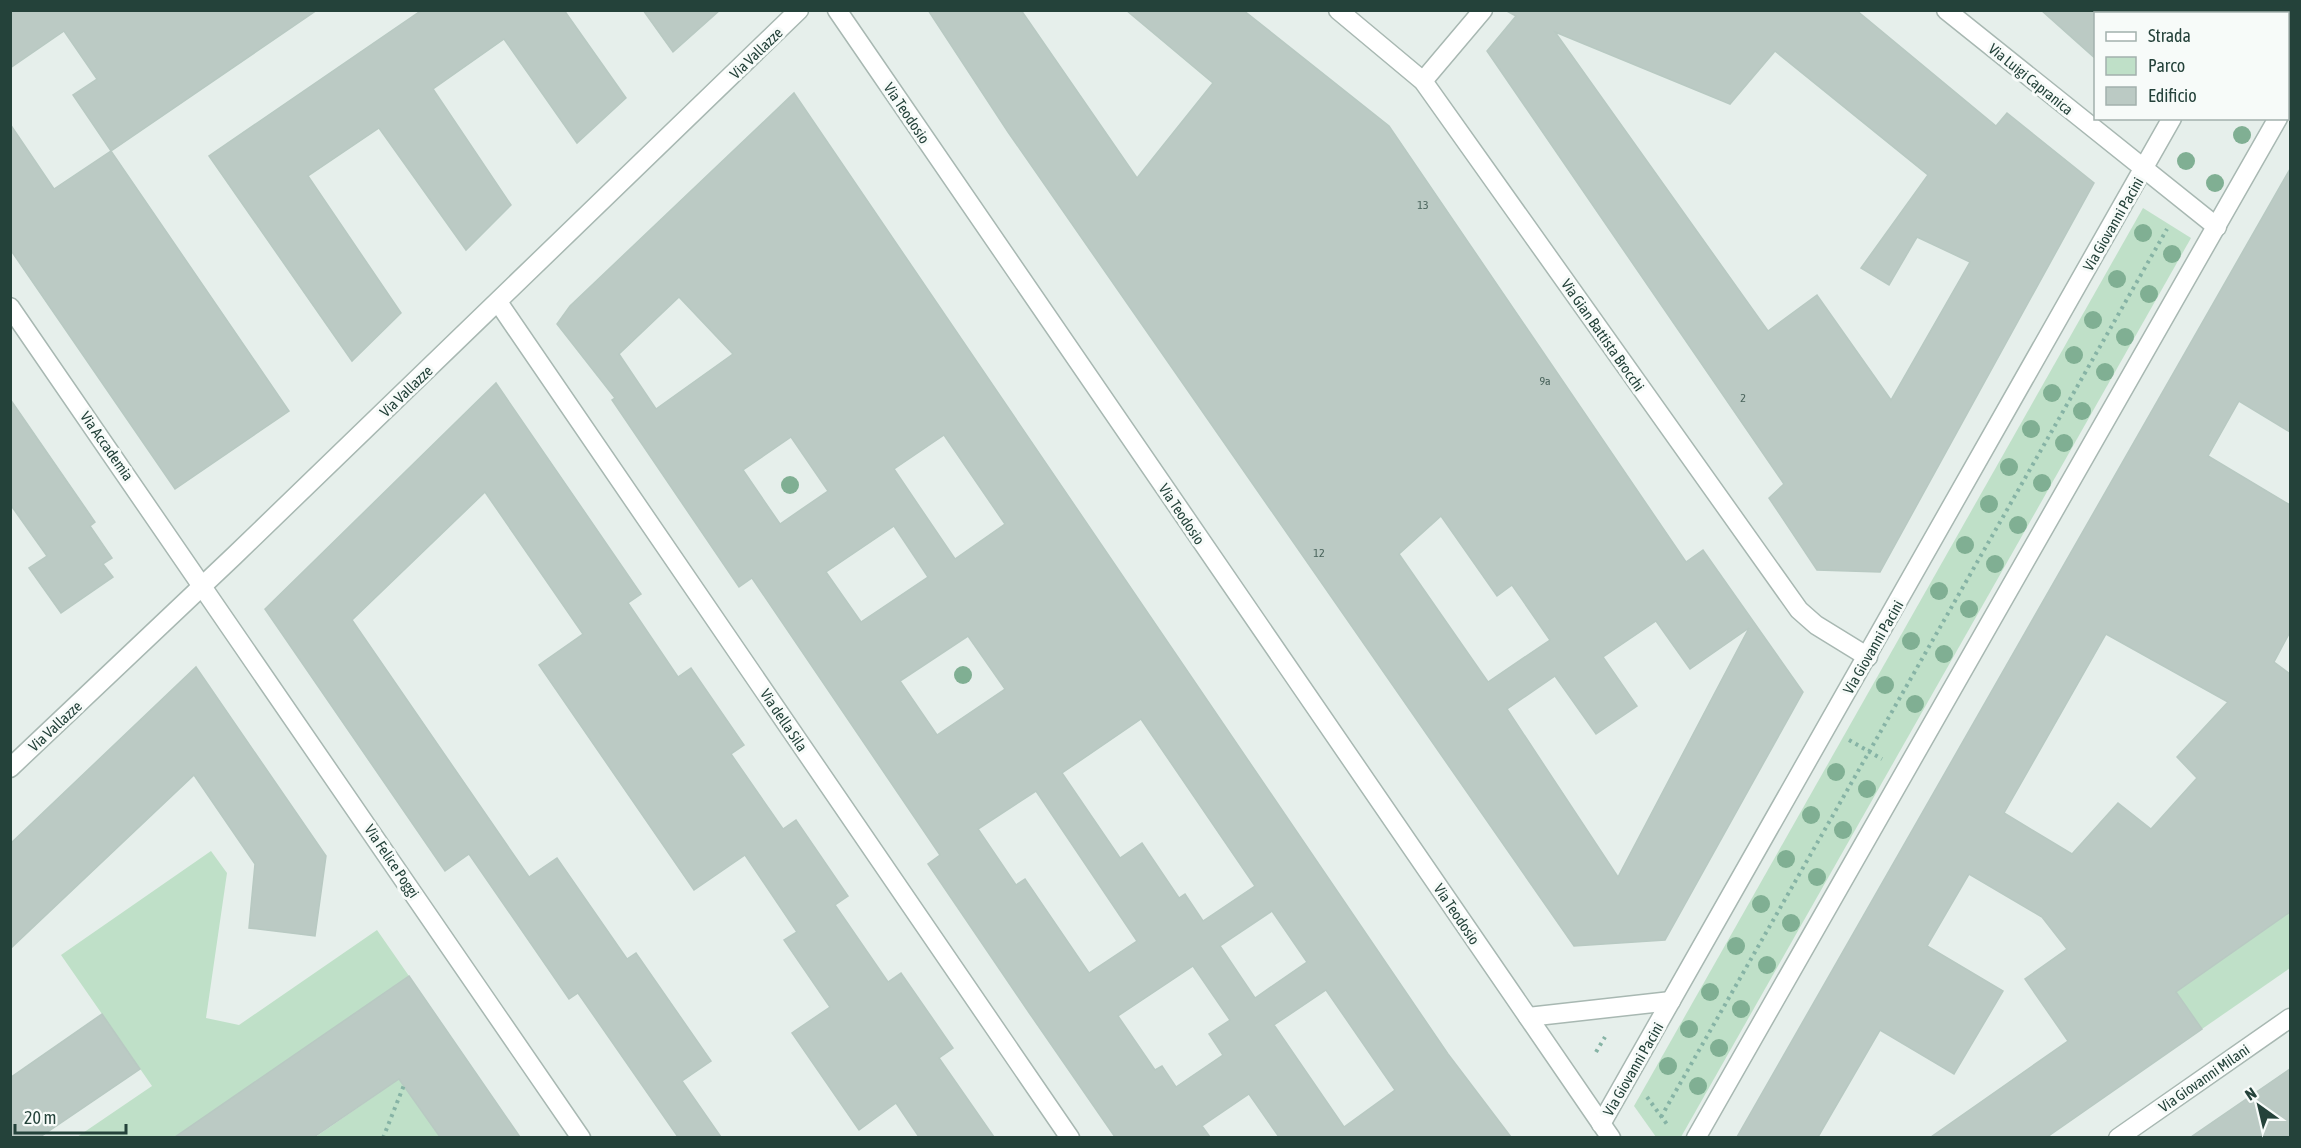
<svg xmlns="http://www.w3.org/2000/svg" width="2301" height="1148" font-family="'Asap Condensed',sans-serif">
	<rect width="100%" height="100%" fill="#e6efeb"/>
	<!-- green -->
	<g fill="#bfe0c8">
		<path d="M2143,208L2191,238L1681,1137H1656L1634,1106Z"/>
		<path d="M211,851L227,873L206,1018L239,1025L377,930L409,976L175,1137H77L152,1086L61,955Z"/>
		<path d="M2290,912V968L2202,1029L2176,992Z"/>
		<path d="M399,1079L440,1137L314,1138Z"/>
	</g>
	<!-- building -->
	<g fill="#bbcac4" stroke="#b8c9c2" stroke-width="1.5" fill-rule="evenodd">
		<path d="M10,10H317L111,151L73,95L97,79L64,31L10,68Z"/>
		<path d="M422,10H564L626,98L577,143L504,39L433,89L511,205L466,250L379,128L308,176L401,313L352,361L209,156Z"/>
		<path d="M643,10H720L673,52Z"/>
		<path d="M928,10H1021L1137,178L1213,83L1126,10H1243L1389,126L1686,562L1703,550L1803,692L1665,940L1574,946L1008,132ZM1441,516L1497,596L1512,585L1550,640L1488,682L1399,554ZM1656,621L1690,669L1749,628L1618,877L1507,709L1555,676L1596,734L1637,706L1603,657Z"/>
		<path d="M1505,10H1856L1996,126L2007,113L2094,183L1880,572L1817,570L1769,498L1784,484L1487,51L1516,16ZM1555,32L1730,104L1775,51L1928,175L1861,268L1889,285L1917,237L1970,262L1891,400L1817,295L1768,331Z"/>
		<path d="M2041,10H2096V59Z"/>
		<path d="M794,93L1448,1054L1511,1137H1279L1249,1094L1202,1126L1210,1137H1115L1030,1014L928,864L940,855L752,578L739,587L612,400L615,398L557,324L570,306ZM679,297L733,354L656,409L619,354ZM944,435L1005,524L955,559L894,469ZM791,437L828,491L780,524L743,470ZM894,526L928,577L861,622L826,572ZM968,636L1005,689L937,735L900,681ZM1141,719L1255,886L1203,921L1185,894L1179,898L1142,843L1120,858L1062,773ZM1036,791L1137,941L1089,973L1025,879L1016,885L978,829ZM1272,911L1307,962L1255,998L1220,946ZM1193,966L1230,1020L1209,1034L1223,1055L1176,1087L1162,1066L1155,1070L1118,1016ZM1326,990L1395,1090L1344,1127L1274,1025Z"/>
		<path d="M10,124L54,189L111,151L289,411L175,489L10,249Z"/>
		<path d="M2290,169V432L2239,401L2208,456L2290,505V632L2274,662L2290,674V912L2176,992L2202,1029L2047,1137H1931L2068,1041L2025,979L2067,949L2042,917L1969,874L1927,946L2003,991L1954,1074L1880,1030L1818,1137H1737ZM2106,634L2228,702L2177,757L2197,778L2151,829L2118,803L2072,854L2004,813Z"/>
		<path d="M496,383L641,594L628,603L678,677L691,668L744,745L731,754L783,829L796,820L848,896L835,905L888,982L901,973L953,1048L939,1058L994,1137H919L896,1103L859,1130L792,1033L830,1007L784,940L797,932L745,855L694,890L539,665L583,634L485,492L352,620L529,877L557,858L627,959L636,953L711,1061L682,1081L721,1137H678L578,993L569,999L469,854L445,871L265,609Z"/>
		<path d="M10,399L95,522L90,526L112,558L103,564L113,577L61,613L29,568L47,556L10,504Z"/>
		<path d="M196,667L326,856L315,936L249,928L255,864L194,775L10,949V844Z"/>
		<path d="M409,976L520,1137H440L399,1079L314,1137H175Z"/>
		<path d="M102,1014L140,1069L40,1137H10V1078Z"/>
		<path d="M2290,1069V1137H2191Z"/>
	</g>
	<g fill="none" stroke-linecap="round" stroke-linejoin="round">
		<!-- minor casing -->
		<g stroke="#a8b8b2" stroke-width="21">
			<g id="minor">
				<path d="M1338,10L1423,81L1799,610L1816,625L1868,657"/>
				<path d="M1946,10L2217,227"/>
				<path d="M2231,14L2232,10"/>
				<path d="M1423,81L1483,10"/>
				<path d="M2288,101L2290,96"/>
				<path d="M498,302L1070,1138"/>
				<path d="M10,307L581,1138"/>
				<path d="M10,768L234,556L799,10"/>
				<path d="M1528,1017L1671,1001"/>
				<path d="M1601,1124L2172,118"/>
				<path d="M1696,1138L2278,118"/>
				<path d="M2118,1138L2290,1018"/>
			</g>
		</g>
		<!-- tertiary casing -->
		<g stroke="#a8b8b2" stroke-width="21">
			<path id="tertiary" d="M837,10L1611,1138"/>
		</g>
		<!-- path -->
		<g stroke="#86b3a5" stroke-width="4" stroke-dasharray="3 4.5" stroke-linecap="butt">
			<path d="M1849,740L1882,759"/>
			<path d="M1596,1052L1605,1037"/>
			<path d="M1647,1097L1669,1127"/>
			<path d="M1661,1117L2167,229"/>
			<path d="M383,1138L404,1085"/>
		</g>
		<!-- minor -->
		<use href="#minor" stroke="#fff" stroke-width="18"/>
		<!-- tertiary -->
		<use href="#tertiary" stroke="#fff" stroke-width="18"/>
	</g>
	<!-- trees -->
	<g fill="#80af93">
		<circle cx="2242" cy="135" r="9"/>
		<circle cx="2186" cy="161" r="9"/>
		<circle cx="2215" cy="183" r="9"/>
		<circle cx="2143" cy="233" r="9"/>
		<circle cx="2172" cy="254" r="9"/>
		<circle cx="2117" cy="279" r="9"/>
		<circle cx="2149" cy="294" r="9"/>
		<circle cx="2093" cy="320" r="9"/>
		<circle cx="2125" cy="337" r="9"/>
		<circle cx="2074" cy="355" r="9"/>
		<circle cx="2105" cy="372" r="9"/>
		<circle cx="2052" cy="393" r="9"/>
		<circle cx="2082" cy="411" r="9"/>
		<circle cx="2031" cy="429" r="9"/>
		<circle cx="2064" cy="443" r="9"/>
		<circle cx="2009" cy="467" r="9"/>
		<circle cx="2042" cy="483" r="9"/>
		<circle cx="790" cy="485" r="9"/>
		<circle cx="1989" cy="504" r="9"/>
		<circle cx="2018" cy="525" r="9"/>
		<circle cx="1965" cy="545" r="9"/>
		<circle cx="1995" cy="564" r="9"/>
		<circle cx="1939" cy="591" r="9"/>
		<circle cx="1969" cy="609" r="9"/>
		<circle cx="1911" cy="641" r="9"/>
		<circle cx="1944" cy="654" r="9"/>
		<circle cx="963" cy="675" r="9"/>
		<circle cx="1885" cy="685" r="9"/>
		<circle cx="1915" cy="704" r="9"/>
		<circle cx="1836" cy="772" r="9"/>
		<circle cx="1867" cy="789" r="9"/>
		<circle cx="1811" cy="815" r="9"/>
		<circle cx="1843" cy="830" r="9"/>
		<circle cx="1786" cy="859" r="9"/>
		<circle cx="1817" cy="877" r="9"/>
		<circle cx="1761" cy="904" r="9"/>
		<circle cx="1791" cy="923" r="9"/>
		<circle cx="1736" cy="946" r="9"/>
		<circle cx="1767" cy="965" r="9"/>
		<circle cx="1710" cy="992" r="9"/>
		<circle cx="1741" cy="1009" r="9"/>
		<circle cx="1689" cy="1029" r="9"/>
		<circle cx="1719" cy="1048" r="9"/>
		<circle cx="1668" cy="1066" r="9"/>
		<circle cx="1698" cy="1086" r="9"/>
	</g>
	<g text-anchor="middle" dominant-baseline="central" stroke-width="6" stroke-linejoin="round" paint-order="stroke">
		<!-- number labels -->
		<g font-size="12" fill="#4a645c">
			<text x="1423" y="205">13</text>
			<text x="1545" y="381">9a</text>
			<text x="1743" y="398">2</text>
			<text x="1319" y="553">12</text>
		</g>
		<!-- street labels -->
		<g font-size="15" fill="#24423a" stroke="#f7fbf9">
			<text transform="translate(756 53) rotate(-44)">Via Vallazze</text>
			<text transform="translate(2031 79) rotate(39)">Via Luigi Capranica</text>
			<text transform="translate(907 113) rotate(56)">Via Teodosio</text>
			<text transform="translate(2113 224) rotate(-60)">Via Giovanni Pacini</text>
			<text transform="translate(1603 335) rotate(55)">Via Gian Battista Brocchi</text>
			<text transform="translate(406 391) rotate(-44)">Via Vallazze</text>
			<text transform="translate(107 446) rotate(55)">Via Accademia</text>
			<text transform="translate(1182 514) rotate(56)">Via Teodosio</text>
			<text transform="translate(1873 647) rotate(-60)">Via Giovanni Pacini</text>
			<text transform="translate(784 720) rotate(56)">Via della Sila</text>
			<text transform="translate(55 726) rotate(-43)">Via Vallazze</text>
			<text transform="translate(392 861) rotate(56)">Via Felice Poggi</text>
			<text transform="translate(1457 914) rotate(56)">Via Teodosio</text>
			<text transform="translate(1633 1069) rotate(-60)">Via Giovanni Pacini</text>
			<text transform="translate(2204 1078) rotate(-35)">Via Giovanni Milani</text>
		</g>
	</g>
	<!-- border -->
	<rect width="2301" height="1148" fill="none" stroke="#24423a" stroke-width="24"/>
	<!-- legend -->
	<rect x="2094" y="12" width="195" height="108" fill="#f7fbf9" stroke="#a3b1ad" stroke-width="1.5"/>
	<rect x="2106" y="32" width="30" height="9" fill="#ffffff" stroke="#a3b1ad" stroke-width="1.5"/>
	<text x="2148" y="42" font-size="18" fill="#24423a">Strada</text>
	<rect x="2106" y="57" width="30" height="18" fill="#bfe0c8" stroke="#a3b1ad" stroke-width="1.5"/>
	<text x="2148" y="72" font-size="18" fill="#24423a">Parco</text>
	<rect x="2106" y="87" width="30" height="18" fill="#bbcac4" stroke="#a3b1ad" stroke-width="1.5"/>
	<text x="2148" y="102" font-size="18" fill="#24423a">Edificio</text>
	<!-- north arrow -->
	<g transform="translate(2259 1106) rotate(326)" stroke="#f7fbf9" stroke-width="4.5" paint-order="stroke">
	<path d="M0-4.5L10 22L0 15L-10 22Z" fill="#24423a"/>
	<text y="-9" font-size="16" font-weight="bold" text-anchor="middle" fill="#24423a">N</text>
	</g>
	<!-- scale -->
	<path d="M15 1124v9h111v-9" fill="none" stroke="#24423a" stroke-width="3"/>
	<text x="24" y="1124" font-size="18" fill="#24423a" stroke="#f7fbf9" stroke-width="4.5" paint-order="stroke">20 m</text>
</svg>
